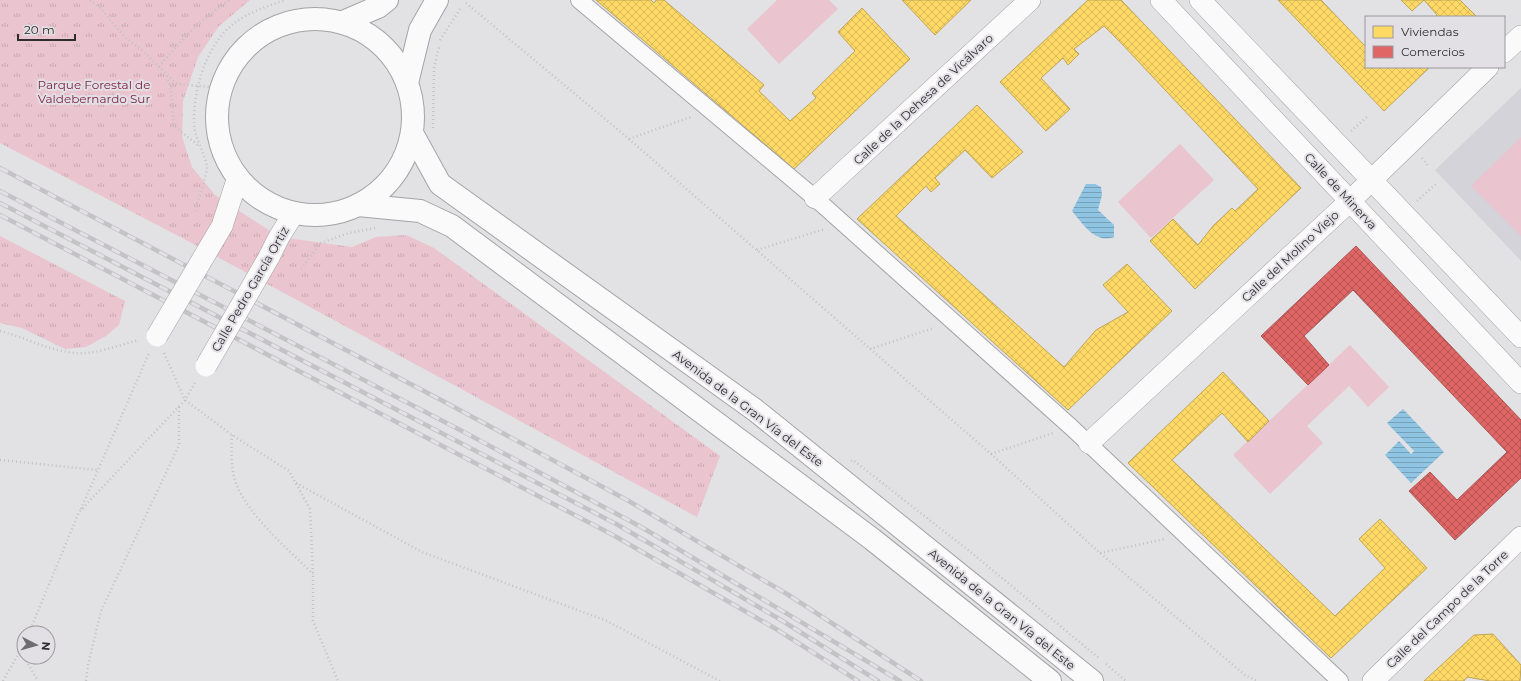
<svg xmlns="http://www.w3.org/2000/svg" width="1521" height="681" font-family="Montserrat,sans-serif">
	<defs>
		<pattern id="park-tufts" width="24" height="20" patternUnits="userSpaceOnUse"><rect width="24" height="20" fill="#eac4ce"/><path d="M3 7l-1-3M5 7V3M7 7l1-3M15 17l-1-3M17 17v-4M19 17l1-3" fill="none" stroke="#c9a9b1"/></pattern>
		<pattern id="water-rules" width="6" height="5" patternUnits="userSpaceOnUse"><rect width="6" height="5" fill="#8fc4e3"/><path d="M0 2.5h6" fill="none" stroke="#75a0b8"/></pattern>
		<pattern id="homes-cross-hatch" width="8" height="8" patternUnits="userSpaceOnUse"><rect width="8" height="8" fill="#ffd966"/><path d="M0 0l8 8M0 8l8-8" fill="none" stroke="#dbbb59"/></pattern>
		<pattern id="shops-cross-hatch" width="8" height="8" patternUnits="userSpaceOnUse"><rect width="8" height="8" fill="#e06666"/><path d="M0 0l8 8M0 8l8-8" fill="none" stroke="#b65454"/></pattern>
	</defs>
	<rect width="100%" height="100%" fill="#e2e1e3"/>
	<!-- built -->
	<path fill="#d5d3da" d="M1521,88V261L1435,170Z"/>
	<!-- park -->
	<g fill="url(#park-tufts)">
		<path d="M0,0H250L219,26L198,57L183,101L182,137L192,167L215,195L279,237L352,247L376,237L406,235L434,248L720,456L697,517L188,241L0,143Z"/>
		<path d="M0,236L125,301L119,325L106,336L86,347L65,349L22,328L0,323Z"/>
	</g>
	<!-- garden -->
	<g fill="#eac4ce">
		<path d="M777,0H829L838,9L779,64L747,29Z"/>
		<path d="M1521,137V236L1471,186Z"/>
		<path d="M1180,144L1214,180L1151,238L1118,202Z"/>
		<path d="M1350,345L1389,387L1368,407L1349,386L1307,426L1323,443L1270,494L1233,455Z"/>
	</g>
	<!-- water -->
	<g fill="url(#water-rules)">
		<path d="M1086,184H1095L1101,187L1102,195L1098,210L1114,225V237C1095,244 1083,224 1072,211Z"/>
		<path d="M1403,409L1444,452L1411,483L1385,455L1399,441L1411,454L1414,451L1387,423Z"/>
	</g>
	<!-- homes -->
	<g fill="url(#homes-cross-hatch)" stroke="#c0a556">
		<path d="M596,0H651L654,3L656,0H664L764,85L759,91L790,121L816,98L812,93L855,51L838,32L862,8L910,59L794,169Z"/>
		<path d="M902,0H971L935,35Z"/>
		<path d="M1088,0H1121L1301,188L1195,289L1150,241L1173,219L1198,245L1213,226L1232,208L1235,211L1258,189L1121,43L1104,26L1074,49L1079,54L1068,65L1063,58L1041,78L1070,109L1046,131L1000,82Z"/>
		<path d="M1278,0H1321L1366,47V67H1430L1384,111Z"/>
		<path d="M1401,0H1460L1477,17H1435L1437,15L1424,0L1412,11Z"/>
		<path d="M977,105L1023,152L992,178L965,150L935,178L940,184L931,192L926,186L896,216L1064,367L1096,330L1128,312L1103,285L1127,264L1172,311L1068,410L857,219Z"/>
		<path d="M1223,372L1269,421L1248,442L1222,413L1172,460L1335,616L1385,568L1359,539L1380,519L1427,568L1331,658L1128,463Z"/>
		<path d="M1493,634L1521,665L1520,681H1490L1467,677L1464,681H1424L1474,635Z"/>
	</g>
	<!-- shops -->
	<path fill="url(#shops-cross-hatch)" stroke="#ab5556" d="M1356,246L1521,420V478L1455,540L1409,491L1430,472L1457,500L1507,452L1353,290L1304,336L1329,365L1308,385L1261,336Z"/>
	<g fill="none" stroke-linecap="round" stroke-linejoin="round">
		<!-- pedestrian casing -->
		<g stroke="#a4a3a5" stroke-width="18">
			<path id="pedestrian" d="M579,0L815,198L1071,427L1340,681"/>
		</g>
		<!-- minor casing -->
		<g stroke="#a4a3a5" stroke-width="22">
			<g id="minor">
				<path d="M1161,0L1521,383"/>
				<path d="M1200,0L1521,337"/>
				<path d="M1504,52L1521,36"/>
				<path d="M815,198L1030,0"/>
				<path d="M222,226L238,177"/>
				<path d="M269,257L279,237L294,213"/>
				<path d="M1089,443L1350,201L1488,67"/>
				<path d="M1373,681L1521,537"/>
			</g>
		</g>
		<!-- tertiary casing -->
		<g stroke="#a4a3a5" stroke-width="24">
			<g id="tertiary">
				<circle cx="315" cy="117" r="98"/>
				<path d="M343,22L378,7L387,0"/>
				<path d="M407,83L420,30L437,0"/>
				<path d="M412,133L440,184L755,410L1092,681"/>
				<path d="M358,205L420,211L452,226L872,539L1050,681"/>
			</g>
		</g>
		<!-- path -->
		<g stroke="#c3c2c3" stroke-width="2.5" stroke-dasharray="1 3" stroke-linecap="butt">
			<path d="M90,0L100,8L126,38L144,52L177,84L222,88"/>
			<path d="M466,3L629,139L991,454L1100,553L1245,675L1257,681"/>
			<path d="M440,40L460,9"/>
			<path d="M159,67C180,41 202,18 230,0"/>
			<path d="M167,76L171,90L174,126L199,146"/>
			<path d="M433,128L434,68L439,47"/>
			<path d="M1351,131L1367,117"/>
			<path d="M629,139L691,117"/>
			<path d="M1422,158L1429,167"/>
			<path d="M1417,201L1436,184"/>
			<path d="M195,211C197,202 208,173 207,167C205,152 194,138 194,123C193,89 207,42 236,22C250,12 269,5 286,0"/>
			<path d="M757,250L825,229"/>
			<path d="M301,269L321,243L349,233L375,228"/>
			<path d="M0,331C25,337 49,351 75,353C95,355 119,345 139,340"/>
			<path d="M870,349L934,328"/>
			<path d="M164,353L185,400L232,435L289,471L310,509L313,574V621L338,681"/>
			<path d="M232,435C231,449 231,473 237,486C251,518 289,550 313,574"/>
			<path d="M991,454L1053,433"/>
			<path d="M0,460L98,470"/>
			<path d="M851,461L853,460L973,554L1100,659"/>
			<path d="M296,483L422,552L607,621L720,681"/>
			<path d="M81,509L149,353"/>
			<path d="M1100,553L1165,539"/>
			<path d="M29,633L79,512L185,400L196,381"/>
			<path d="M24,657L38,681"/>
			<path d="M1106,664L1126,681"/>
			<path d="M3,681L24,644"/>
			<path d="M86,681L88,665L101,611L179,445V406"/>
		</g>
		<!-- pedestrian -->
		<use href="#pedestrian" stroke="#fbfafb" stroke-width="16"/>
		<!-- minor -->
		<use href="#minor" stroke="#fbfafb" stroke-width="21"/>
		<!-- tertiary -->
		<use href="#tertiary" stroke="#fbfafb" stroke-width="22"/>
		<!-- rail casing -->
		<g stroke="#c3c2c4" stroke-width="4.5">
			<g id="rail">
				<path d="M0,168L441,400L627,500L787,594L921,681"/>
				<path d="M0,191L462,431L643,528L900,681"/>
				<path d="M0,203L618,525L781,620L878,681"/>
				<path d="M0,215L613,535L776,629L858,681"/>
			</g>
		</g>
		<!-- rail -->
		<use href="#rail" stroke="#e2e0e4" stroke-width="3" stroke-dasharray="9" stroke-linecap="butt"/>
		<!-- minor-bridge casing -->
		<g stroke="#a4a3a5" stroke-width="22" stroke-linecap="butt">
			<g id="minor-bridge">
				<path d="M157,336L222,226"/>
				<path d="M206,366L269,257"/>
			</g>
		</g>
		<!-- minor-bridge -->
		<use href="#minor-bridge" stroke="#fbfafb" stroke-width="21"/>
	</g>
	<g text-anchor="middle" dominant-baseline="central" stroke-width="4" stroke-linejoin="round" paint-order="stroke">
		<!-- park labels -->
		<g font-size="12" fill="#7a1e3f" stroke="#e2e0e4">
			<text x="94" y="84">Parque Forestal de<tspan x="94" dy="14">Valdebernardo Sur</tspan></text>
		</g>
		<!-- street labels -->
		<g font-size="12" fill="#2e2d2f" stroke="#e2e0e4">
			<text transform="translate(923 99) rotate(-43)">Calle de la Dehesa de Vicálvaro</text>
			<text transform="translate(1341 191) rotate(47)">Calle de Minerva</text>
			<text transform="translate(1290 256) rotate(-43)">Calle del Molino Viejo</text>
			<text transform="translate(250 289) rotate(-60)">Calle Pedro García Ortiz</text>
			<text transform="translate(748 408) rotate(37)">Avenida de la Gran Vía del Este</text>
			<text transform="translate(1002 609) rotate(39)">Avenida de la Gran Vía del Este</text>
			<text transform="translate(1447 609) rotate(-44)">Calle del Campo de la Torre</text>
		</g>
	</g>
	<!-- legend -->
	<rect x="1365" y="16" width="140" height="52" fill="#e2e0e4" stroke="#9a989c"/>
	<rect x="1373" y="26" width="20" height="12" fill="#ffd966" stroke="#9a989c"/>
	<text x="1401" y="36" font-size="12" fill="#2e2d2f">Viviendas</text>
	<rect x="1373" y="46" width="20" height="12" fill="#e06666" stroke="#9a989c"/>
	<text x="1401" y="56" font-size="12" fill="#2e2d2f">Comercios</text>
	<!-- north arrow -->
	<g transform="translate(36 645) rotate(96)"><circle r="19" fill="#e2e0e4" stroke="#9a989c"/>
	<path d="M0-3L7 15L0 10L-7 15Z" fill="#6d6c6e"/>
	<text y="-6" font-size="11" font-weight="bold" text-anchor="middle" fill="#2e2d2f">N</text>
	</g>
	<!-- scale -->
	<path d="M18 34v6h57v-6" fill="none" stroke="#2e2d2f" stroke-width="2"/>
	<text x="24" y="34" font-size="12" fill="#2e2d2f" stroke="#e2e0e4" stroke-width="3" paint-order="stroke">20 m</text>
</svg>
